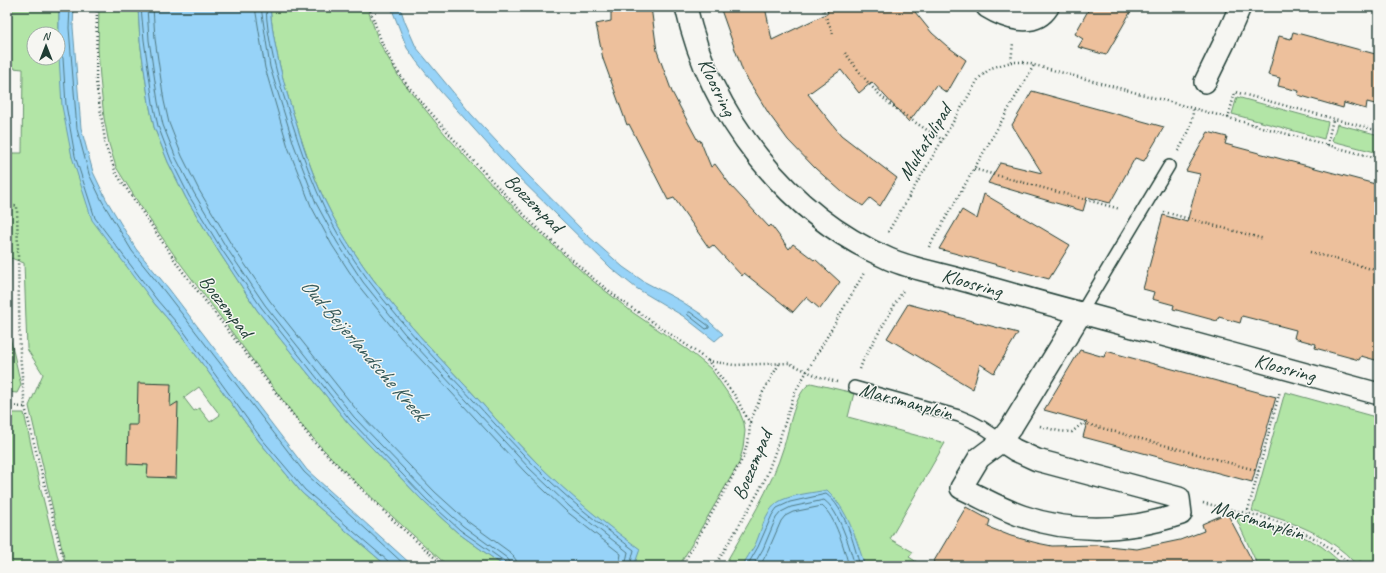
<svg xmlns="http://www.w3.org/2000/svg" width="1386" height="573" font-family="Caveat,sans-serif">
	<rect width="100%" height="100%" fill="#f6f6f2"/>
	<filter id="ink" filterUnits="userSpaceOnUse"><feTurbulence type="fractalNoise" baseFrequency=".025" numOctaves="2"/><feDisplacementMap in="SourceGraphic" scale="8" xChannelSelector="R" yChannelSelector="G"/><feConvolveMatrix kernelMatrix="1 2 1 2 8 2 1 2 1" color-interpolation-filters="sRGB"/></filter>
	<g filter="url(#ink)">
		<!-- green -->
		<g fill="#b2e5a6" stroke="#68916d" fill-rule="evenodd">
			<path d="M9,7H59V56L72,157L154,303L179,332L258,440L302,493L387,566H66L29,406L43,374L27,349L24,263L11,258L8,328L21,385L17,393L7,392V156L10,153H22L23,69L13,68L7,62V30ZM34,34H58V58H34ZM199,387L220,415L210,422L199,408L194,411L184,398Z"/>
			<path d="M99,7H138L140,41L149,103L154,127L168,162L186,198L219,252L257,310L348,423L424,502L458,533L504,566H448C399,523 346,476 303,427L177,259L143,210L116,167L109,144L104,118L100,78L98,49Z"/>
			<path d="M270,7H367L379,42L399,77L445,134L473,165L529,223L588,277L632,312L688,350L704,363L711,369L738,408L744,423L745,431L743,448L739,463L679,566H634L639,549C603,523 567,494 536,462C515,441 496,419 476,397C419,336 360,275 324,199C311,171 302,142 293,113C282,78 273,43 270,7Z"/>
			<path d="M1237,97L1328,122L1324,139L1232,114Z"/>
			<path d="M1337,124L1379,135V153L1332,141Z"/>
			<path d="M811,383L854,393L848,417L945,443L890,539L913,552L909,557L923,566H724C746,527 771,489 784,446C789,430 795,391 811,383Z"/>
			<path d="M1285,392L1379,418V566H1368L1360,561L1357,565C1351,560 1347,554 1341,550C1315,529 1283,519 1252,511Z"/>
			<path d="M7,413H24L41,490L60,566H7Z"/>
			<path d="M1236,518C1265,523 1296,531 1321,546C1329,552 1337,559 1344,566H1258Z"/>
		</g>
		<!-- water -->
		<g fill="#97d3f8" stroke="#6797aa">
			<path d="M59,7H74L73,27L81,128L93,172L106,199L136,249L169,289L307,470L413,566H387L302,493L258,440L179,332L154,303L92,220L72,157L62,106L59,56Z"/>
			<path d="M138,7H270C273,43 282,78 293,113C302,142 311,172 324,199C360,275 419,336 476,397C496,419 515,441 536,462C568,494 603,523 640,549L634,566H504L458,533L424,502L348,423L257,310L219,252L186,198L168,162L154,127L149,103L140,41Z"/>
			<path d="M391,7H400L405,22L416,47L471,114L524,171L587,235L623,267L643,281L681,301L701,314L723,334L715,341L683,316L636,288L611,268L508,167L440,91L417,62L407,48Z"/>
			<path d="M827,490C848,510 856,539 865,566H742C746,559 751,552 755,545C762,530 765,508 782,500C796,494 812,493 827,490Z"/>
		</g>
		<g fill="none" stroke-linecap="round" stroke-linejoin="round">
			<!-- shore -->
			<g stroke="#4f7982" stroke-width="1">
				<path d="M70,7L69,28L77,129L89,174L102,201L132,251L165,292L304,472L406,566"/>
				<path d="M141,7L144,40L153,103L158,126L171,160L189,196L222,250L261,307L351,421L427,500L460,530L504,561L506,566"/>
				<path d="M147,7L149,40L158,102L163,125L176,158L194,193L226,247L265,305L354,417L430,496L463,526L507,558L510,562L511,566"/>
				<path d="M153,7L155,39L164,101L169,123L182,156L199,190L231,244L270,301L359,413L435,492L467,521L511,553L516,560L517,566"/>
				<path d="M255,7L265,68L288,147L311,206L332,245L358,285L400,337L525,472L566,511L621,554L619,566"/>
				<path d="M261,7L270,67L294,145L316,203L337,242L363,282L404,333L529,468L570,507L628,552L625,566"/>
				<path d="M266,7C267,39 277,76 287,106C301,152 317,199 342,241C375,295 418,341 462,388C491,419 519,452 550,481C576,506 605,528 634,550L630,566"/>
				<path d="M58,54L61,55L63,58L66,105L75,156L95,218L157,300L182,329L261,438L305,490L388,561L389,566"/>
				<path d="M688,312H690L709,326V328L706,329L688,315Z"/>
				<path d="M747,566L758,547L772,515L777,508L790,502L826,494C845,507 854,545 860,566"/>
				<path d="M753,566L763,549L776,518L781,512L791,507L824,500C839,510 850,548 855,566"/>
				<path d="M760,566L768,551L781,521L785,516L793,512L822,506C836,517 844,549 849,566"/>
			</g>
		</g>
		<!-- building -->
		<g fill="#edc09c" stroke="#1f3d34">
			<path d="M611,7H651L657,51L672,92L698,141L700,140L711,167L715,164L731,186L769,227L771,225L789,249L793,244L814,260L815,259L840,282L820,309L806,297L793,312L744,273L742,276L713,245L709,248L674,198L668,200L629,124L627,125L603,59L596,24L611,21Z"/>
			<path d="M720,7H765L772,40L828,13L826,7H911L932,33L947,46L966,60L947,93L936,85L909,122L872,82L859,93L841,70L808,94L841,135L897,178L880,206L870,198L863,206L842,192L815,168L788,140L769,114L743,72Z"/>
			<path d="M1090,7H1133L1125,22L1106,55L1078,47L1083,39L1075,34Z"/>
			<path d="M1293,32L1379,55V105L1367,102L1366,109L1344,103L1343,108L1298,95L1299,91L1278,86L1280,78L1268,75L1279,36L1291,39Z"/>
			<path d="M1032,91L1164,127L1144,161L1135,158L1110,203L1087,197L1083,211L988,183L1000,163L1042,173L1012,125Z"/>
			<path d="M1208,132L1227,137L1225,144L1379,185V361L1361,356L1359,360L1315,348L1316,344L1294,338L1296,330L1242,316L1240,323L1219,317L1217,321L1173,309L1174,305L1152,299L1154,292L1143,289L1163,215L1187,222L1200,174L1186,171Z"/>
			<path d="M984,194L1070,245L1049,279L939,249L962,210L977,219Z"/>
			<path d="M908,304L972,321L1018,333L994,373L980,364L973,389L887,338Z"/>
			<path d="M1080,350L1104,357L1106,351L1276,397L1252,482L1083,437L1087,422L1044,410Z"/>
			<path d="M138,383L171,384L170,407L178,402L176,478L147,477L148,465L127,464L128,425H137Z"/>
			<path d="M966,507L990,520L988,527L1011,536L1037,543L1052,546L1097,545L1137,549L1180,540L1204,531L1202,524L1227,513L1255,566H931Z"/>
		</g>
		<g fill="none" stroke-linecap="round" stroke-linejoin="round">
			<!-- lane casing -->
			<g stroke="#1f3d34" stroke-width="14">
				<g id="lane">
					<path d="M1081,313L1169,166"/>
					<path d="M854,387L959,416C975,422 988,429 1001,441"/>
				</g>
			</g>
			<!-- street casing -->
			<g stroke="#1f3d34" stroke-width="24">
				<g id="street">
					<path d="M686,7C710,115 787,215 889,259C912,269 938,273 962,280C1005,292 1049,305 1093,316C1188,342 1284,368 1379,394"/>
					<path d="M987,7C1005,18 1034,29 1048,7"/>
					<path d="M1205,82L1224,43L1240,7"/>
					<path d="M1001,441L1015,450L1037,460L1179,498L1181,514C1129,531 1074,534 1022,516C1001,509 981,497 961,488L979,458L999,443L1012,426L1081,313"/>
				</g>
			</g>
			<!-- path -->
			<g stroke="#1f3d34" stroke-width="2.5" stroke-dasharray="1 3" stroke-linecap="butt">
				<path d="M97,7L96,82L106,147L116,173L180,268L313,441L393,520L444,566"/>
				<path d="M369,7L382,43L396,69L407,85L463,150L532,223L590,276L623,302L688,346L708,361L736,397L742,409L750,423L749,437L743,458L682,566"/>
				<path d="M822,7L833,34"/>
				<path d="M845,53C855,66 865,80 877,92C896,111 919,125 943,140"/>
				<path d="M1011,62H1023L1038,66L1379,159"/>
				<path d="M1228,118L1235,92L1379,131"/>
				<path d="M1327,145L1333,119"/>
				<path d="M1178,151C1188,134 1193,127 1193,107"/>
				<path d="M974,169L1120,209"/>
				<path d="M7,203L17,206L20,354L25,407L65,566"/>
				<path d="M1164,212L1264,239"/>
				<path d="M888,232L979,78L991,68L1011,62L1013,43"/>
				<path d="M929,247L1034,65"/>
				<path d="M1310,252L1379,271"/>
				<path d="M708,361L734,365L789,363L817,376L837,382"/>
				<path d="M860,369L864,358L904,289"/>
				<path d="M7,406L25,407"/>
				<path d="M750,422L763,392L779,364"/>
				<path d="M1040,426L1058,431L1072,432L1083,423L1259,471"/>
				<path d="M1203,503C1240,512 1279,518 1312,537C1327,545 1340,555 1352,566"/>
				<path d="M1247,514L1280,391"/>
				<path d="M715,566L758,493L766,477L777,447L795,392L864,273"/>
			</g>
			<!-- lane -->
			<use href="#lane" stroke="#f6f6f2" stroke-width="11"/>
			<!-- street -->
			<use href="#street" stroke="#f6f6f2" stroke-width="21"/>
		</g>
	</g>
	<g text-anchor="middle" dominant-baseline="central" stroke-width="3" stroke-linejoin="round" paint-order="stroke">
		<!-- street labels -->
		<g font-size="20" fill="#1f3d34" stroke="#f6f6f2">
			<text transform="translate(717 87) rotate(64)">Kloosring</text>
			<text transform="translate(925 142) rotate(-59)">Multatulipad</text>
			<text transform="translate(534 203) rotate(45)">Boezempad</text>
			<text transform="translate(972 283) rotate(16)">Kloosring</text>
			<text transform="translate(226 306) rotate(52)">Boezempad</text>
			<text transform="translate(1285 368) rotate(15)">Kloosring</text>
			<text transform="translate(906 401) rotate(15)">Marsmanplein</text>
			<text transform="translate(752 465) rotate(-67)">Boezempad</text>
			<text transform="translate(1258 520) rotate(17)">Marsmanplein</text>
		</g>
		<!-- water labels -->
		<g font-size="21" font-style="italic" fill="#375b5b" stroke="#f6f6f2">
			<text transform="translate(364 349) rotate(49)">Oud-Beijerlandsche Kreek</text>
		</g>
	</g>
	<!-- margin -->
	<rect width="1386" height="573" fill="none" stroke="#f6f6f2" stroke-width="24"/>
	<rect x="12" y="12" width="1362" height="549" fill="none" stroke="#1f3d34" stroke-width="1.5" filter="url(#ink)"/>
	<!-- north arrow -->
	<g transform="translate(46 46)"><circle r="19" fill="#f6f6f2" stroke="#a0aca6"/>
	<path d="M0-3L7 15L0 10L-7 15Z" fill="#1f3d34"/>
	<text y="-6" font-size="11" font-weight="bold" text-anchor="middle" fill="#1f3d34">N</text>
	</g>
</svg>
